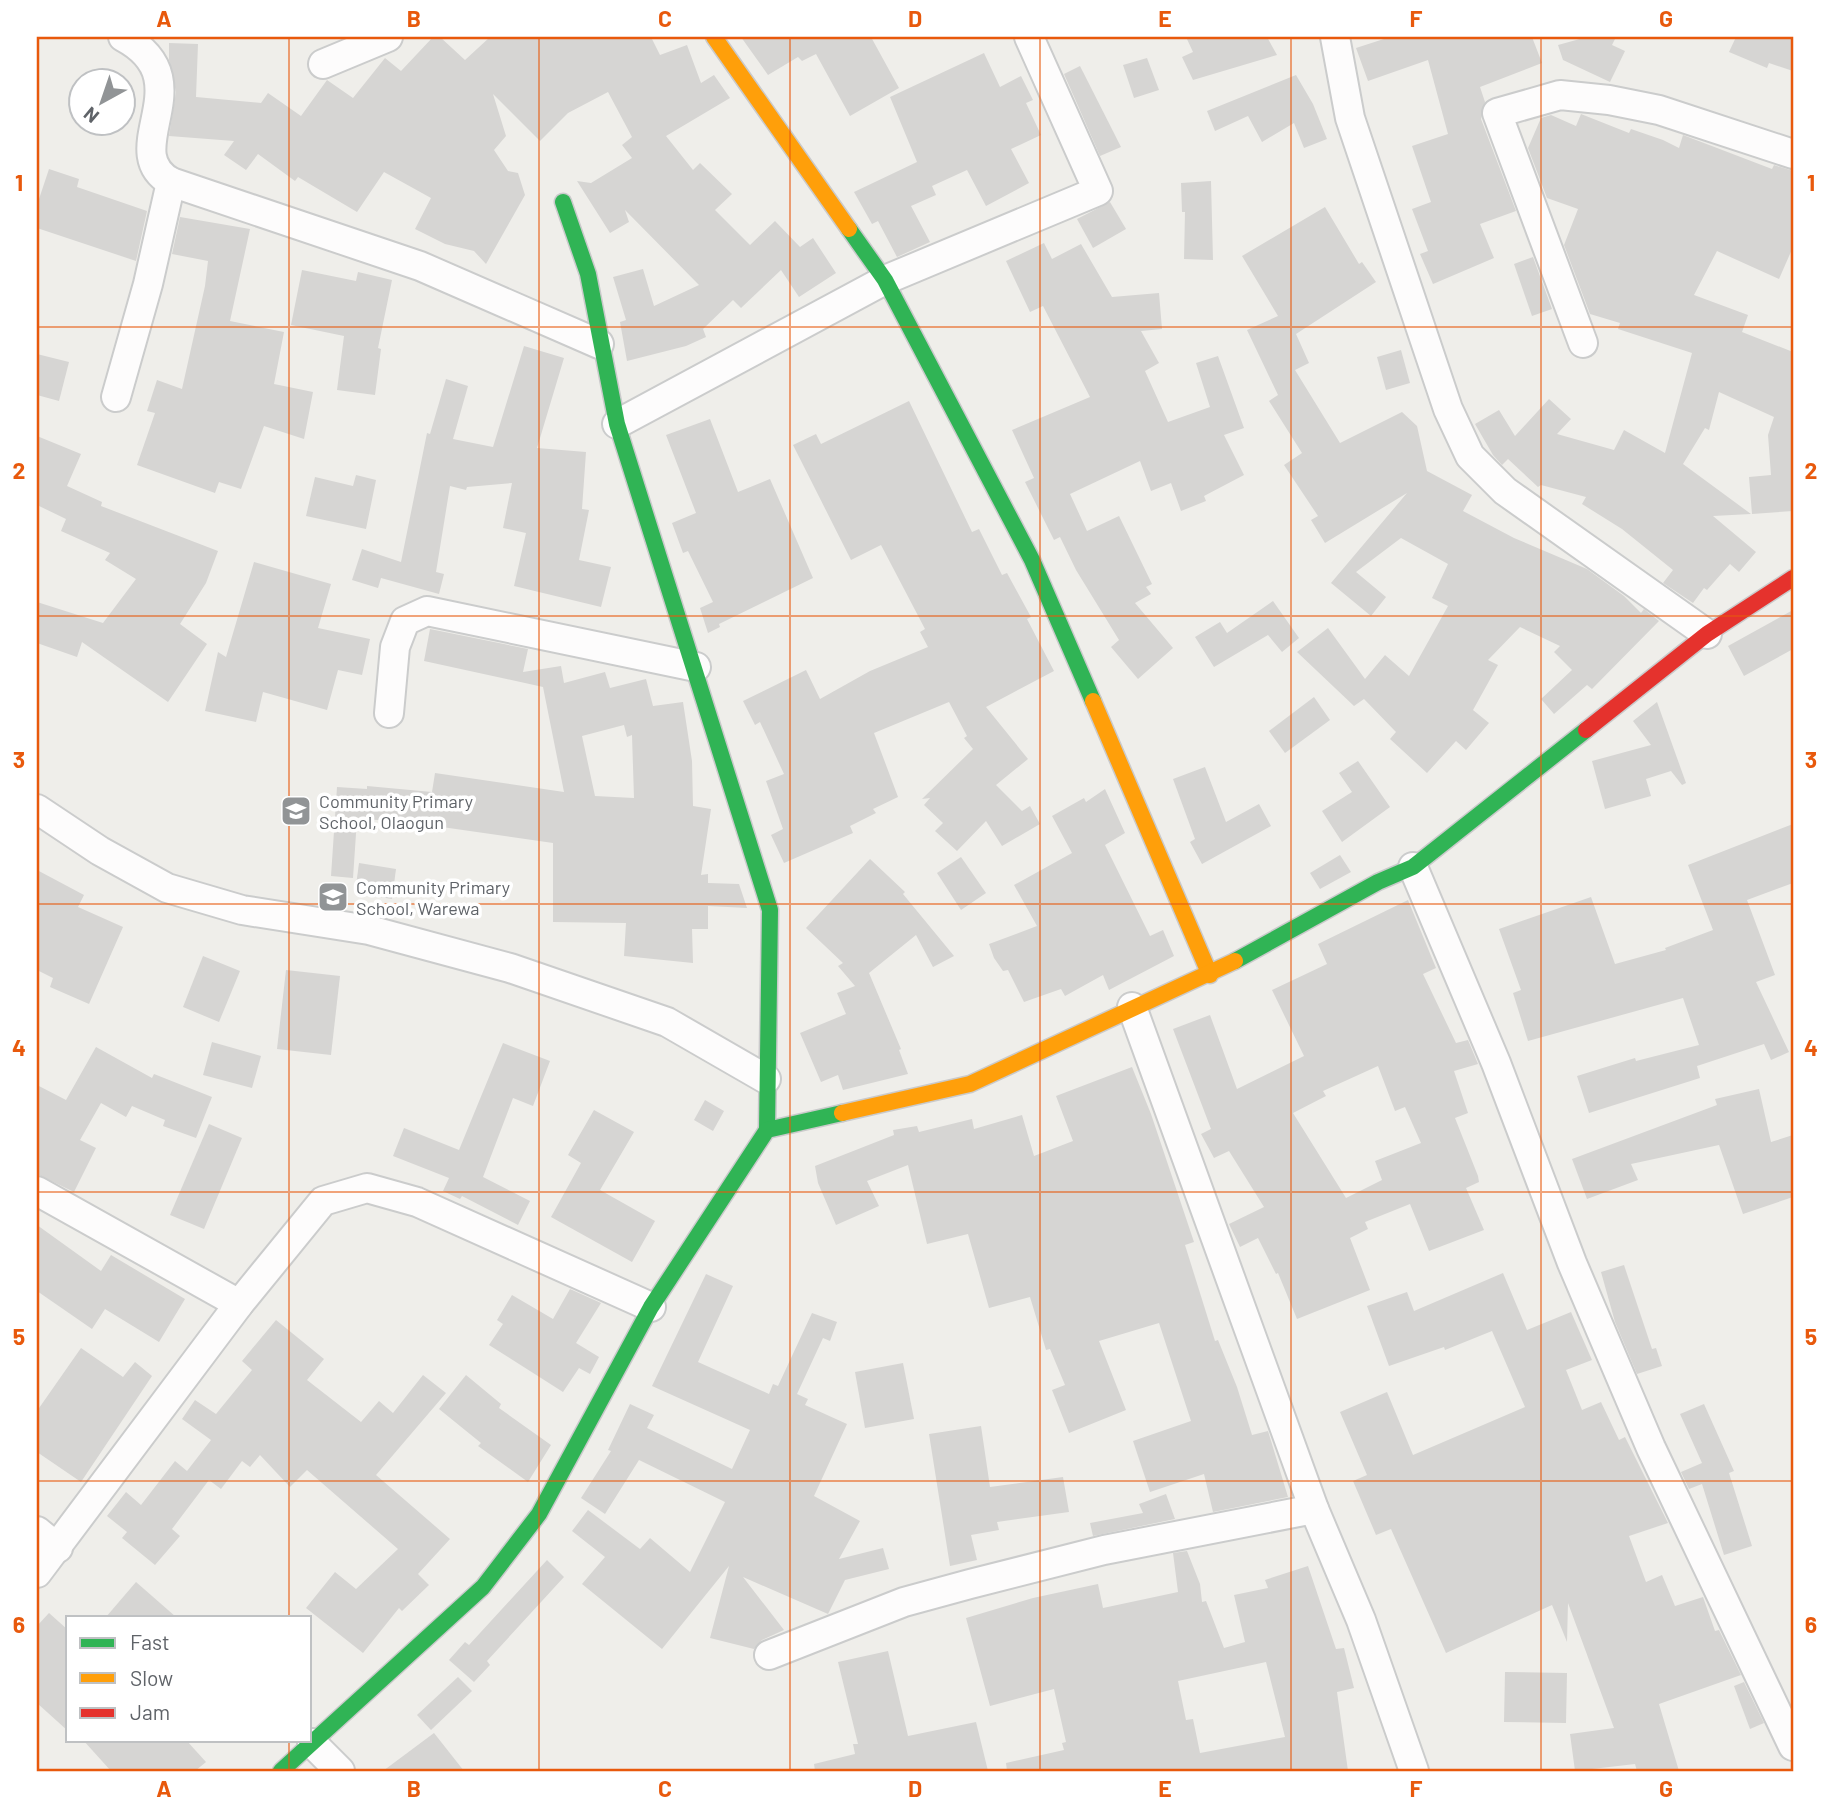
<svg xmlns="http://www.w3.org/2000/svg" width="1830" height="1808" font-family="Barlow,sans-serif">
	<rect width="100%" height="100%" fill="#efeeea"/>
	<!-- building -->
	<g fill="#d6d5d3" fill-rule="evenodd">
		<path d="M433,37H440L465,60L490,37H651L660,55L687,45L701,83L714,75L730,98L666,136L693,170L700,163L732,194L715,210L750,245L775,221L800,247L813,238L836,273L799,297L781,270L741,308L733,300L703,329L706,337L686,346L627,361L620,322L626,320L613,277L643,269L654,306L699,285L625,210L629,222L610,233L577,181L591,183L632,158L622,145L632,137L608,92L568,113L540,141L493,94L506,136L494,150L508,171L518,173L525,195L486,264L474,251L445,244L415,229L431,198L384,172L357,212L298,177L295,181L258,154L246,170L224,155L234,141L169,136L176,92L169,60V43L198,44L196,97L261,103L268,93L301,116L327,80L353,98L385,58L401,71Z"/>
		<path d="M741,37H871L899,88L850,116L816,54L802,61L798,57L768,75Z"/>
		<path d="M1186,37H1267L1277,55L1193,80L1182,57L1193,52Z"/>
		<path d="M1390,37H1532L1542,63L1480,87L1485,102L1481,119L1516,211L1480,224L1494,258L1433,284L1420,254L1428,251L1412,209L1431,202L1412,146L1448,134L1428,60L1368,81L1356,48Z"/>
		<path d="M1587,37H1616L1612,45L1625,51L1610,82L1563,60L1558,45Z"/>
		<path d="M1736,37H1793V71L1769,63L1767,68L1729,52Z"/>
		<path d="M984,53L1000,87L1021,76L1033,100L1026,103L1041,135L1011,149L1029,183L986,206L967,170L932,186L936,195L911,206L930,242L897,257L878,221L872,224L854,192L917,162L890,97Z"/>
		<path d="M1147,58L1159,90L1134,98L1123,65Z"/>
		<path d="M1080,66L1121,147L1100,156L1064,74Z"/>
		<path d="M1296,75L1313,104L1327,139L1304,148L1294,123L1262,142L1248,116L1215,131L1207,111Z"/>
		<path d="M1581,114L1629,133L1631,129L1663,140L1679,148L1683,135L1772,169L1774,165L1793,171V247L1779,279L1717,251L1694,295L1748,315L1742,332L1793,352V511L1752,514L1749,477L1771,475L1768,435L1774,417L1719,392L1709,430L1705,428L1683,464L1751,514L1713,516L1756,552L1739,572L1730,564L1707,590L1704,588L1693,603L1663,583L1673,570L1622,529L1582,504L1586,497L1541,485L1538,487L1508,459L1502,465L1493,455L1475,424L1499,410L1515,436L1549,399L1571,419L1557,434L1614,450L1624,430L1665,453L1692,353L1618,329L1620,323L1590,314L1564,245L1578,209L1547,198L1528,148L1541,118L1551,115L1576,126Z"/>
		<path d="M49,169L79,179L77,187L147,211L136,261L37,228V205Z"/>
		<path d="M1211,181L1213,260L1184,259L1185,212H1182L1181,183Z"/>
		<path d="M1110,202L1126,229L1093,248L1077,219Z"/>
		<path d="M1325,207L1359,264L1362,262L1376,282L1296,334L1309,363L1295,370L1340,443L1402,412L1417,426L1427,471L1472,495L1463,511L1514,538L1587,569L1624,596L1641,613L1644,609L1659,621L1592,689L1587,685L1554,714L1541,699L1572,670L1554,652L1560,646L1520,627L1488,660L1498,665L1473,710L1489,723L1466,750L1456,741L1427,773L1390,739L1396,732L1364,699L1354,706L1297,652L1328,628L1365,679L1385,655L1409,676L1448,606L1432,598L1448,564L1401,538L1356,572L1386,597L1371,616L1331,583L1407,493L1325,543L1311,520L1318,516L1284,465L1302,453L1269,401L1278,395L1247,330L1278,316L1242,256Z"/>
		<path d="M180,217L250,229L230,321L284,332L274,384L313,392L304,439L264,426L241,489L219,482L215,493L137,465L155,413L147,411L157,380L182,389L205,286L208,261L172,254Z"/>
		<path d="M1044,243L1052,259L1081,244L1112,297L1159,293L1162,329L1141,331L1159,363L1145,371L1168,422L1210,407L1196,363L1218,356L1244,428L1224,435L1244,475L1204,496L1206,501L1181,511L1171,483L1151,491L1140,461L1070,494L1087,531L1119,516L1152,584L1146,587L1151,594L1135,603L1173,648L1138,679L1111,647L1119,640L1076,570L1060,537L1054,540L1025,482L1034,478L1012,430L1090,397L1043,306L1030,312L1006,261Z"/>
		<path d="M1533,257L1552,309L1532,316L1514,264Z"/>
		<path d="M302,270L356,281L358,272L392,280L378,348L381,349L375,395L337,390L344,336L291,325Z"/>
		<path d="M524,346L564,358L537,448L586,452L582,509L589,510L579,560L611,567L601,607L514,586L526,533L503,528L512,483L467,487L466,490L450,486L436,572L444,574L439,594L381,578L378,588L352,580L362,549L401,562L427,433L430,434L446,379L468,386L453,439L493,447Z"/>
		<path d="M1401,350L1410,383L1386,390L1377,357Z"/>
		<path d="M37,354L69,362L59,401L37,395Z"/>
		<path d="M909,401L972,532L979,529L1002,575L1007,573L1031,617L1027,619L1054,671L986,707L1028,759L996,785L1022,811L1030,806L1040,824L1002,846L986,821L957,851L935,831L943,823L924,805L930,798L922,799L973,749L964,738L967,736L949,702L874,733L898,797L873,809L876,813L850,826L853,833L784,863L771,835L783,829L766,781L784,774L760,722L755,725L743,701L806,670L820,699L870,671L928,647L920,632L925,629L881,545L851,560L793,445L816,434L821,444Z"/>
		<path d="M710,419L738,492L770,479L813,578L719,624L720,627L708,633L700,608L713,602L688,551L683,553L672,523L696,513L666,435Z"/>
		<path d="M37,436L81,454L67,486L102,502L101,506L218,551L206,583L180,624L207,644L168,702L82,642L77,657L37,643V602L103,623L136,579L105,560L110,553L61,531L66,519L37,505Z"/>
		<path d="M356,475L376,480L366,529L306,516L315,477L353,486Z"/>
		<path d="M254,562L331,584L318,628L370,639L362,675L338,670L327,710L263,692L256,722L205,711L218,652L226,657Z"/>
		<path d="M1273,601L1299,638L1282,652L1268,635L1214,667L1195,637L1220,622L1227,633Z"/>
		<path d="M1793,610V649L1744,676L1728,646Z"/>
		<path d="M430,629L528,649L523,672L561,666L564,683L605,672L610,688L646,679L653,706L683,702L692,761L693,806L711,809L701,875L708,874V883L739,884L747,908L708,906V929H692L693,963L624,956L626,923L553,922V843L400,821L357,819L353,878L331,876L337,787L367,789V786L432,792L435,773L564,792L543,687L424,661ZM624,725L627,737L632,735L634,798L595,796L582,736Z"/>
		<path d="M1314,697L1330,720L1285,753L1269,731Z"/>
		<path d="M1657,702L1686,783L1682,785L1671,771L1646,779L1651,796L1605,809L1592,761L1651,745L1633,721Z"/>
		<path d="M1358,761L1390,807L1342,842L1322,811L1352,792L1339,773Z"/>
		<path d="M1205,767L1226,822L1259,804L1271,826L1202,864L1190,842L1195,839L1173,779Z"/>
		<path d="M1105,789L1125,833L1105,845L1150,936L1163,930L1174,956L1109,990L1103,975L1065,996L1061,989L1024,1002L1008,970L1003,971L994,958L989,944L1037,926L1014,885L1072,853L1052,816L1084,798L1086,802Z"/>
		<path d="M1793,824V883L1747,900L1775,975L1756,982L1789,1052L1771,1060L1764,1044L1697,1066L1700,1078L1589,1113L1577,1076L1635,1058L1636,1061L1699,1045L1683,998L1528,1041L1513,993L1521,990L1499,929L1591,897L1615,964L1666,950L1665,948L1713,930L1688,865Z"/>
		<path d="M1340,855L1351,872L1320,889L1310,873Z"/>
		<path d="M961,857L986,893L961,910L937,873Z"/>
		<path d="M870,859L905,892L903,894L954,956L933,967L916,935L869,973L901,1049L899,1050L908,1074L843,1090L838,1075L821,1082L800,1033L846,1014L837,993L855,986L838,966L843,963L806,928Z"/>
		<path d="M359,863L396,869L392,899L355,893Z"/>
		<path d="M37,870L84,895L78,907L123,927L89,1004L50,987L53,978L37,970Z"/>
		<path d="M1408,900L1436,968L1423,974L1456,1043L1468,1040L1478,1064L1454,1071L1468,1113L1455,1118L1478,1176L1479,1182L1466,1188L1484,1230L1429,1251L1410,1204L1365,1222L1368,1229L1350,1238L1370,1290L1297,1319L1278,1273L1276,1274L1258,1238L1240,1247L1229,1224L1264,1207L1229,1151L1214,1158L1201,1134L1211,1129L1173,1029L1210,1015L1237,1089L1304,1056L1272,990L1327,964L1318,944ZM1378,1066L1395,1111L1405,1107L1421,1143L1375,1161L1382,1180L1346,1198L1293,1113L1326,1096L1323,1091Z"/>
		<path d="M203,956L240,971L219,1022L183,1007Z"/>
		<path d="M286,970L340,976L331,1055L277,1049Z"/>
		<path d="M212,1042L261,1056L252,1088L203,1075Z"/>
		<path d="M503,1043L550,1061L533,1106L513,1098L483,1177L530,1201L518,1225L462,1196L460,1199L443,1191L449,1178L393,1156L404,1128L459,1150Z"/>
		<path d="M96,1047L152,1078L154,1074L212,1097L196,1138L163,1126L165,1120L132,1106L126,1117L101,1103L80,1140L96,1148L74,1192L37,1174V1085L66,1100Z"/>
		<path d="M1132,1067L1151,1114L1194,1242L1185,1245L1215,1341L1218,1340L1237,1387L1252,1435L1268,1431L1288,1497L1213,1512L1204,1474L1150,1492L1133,1441L1191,1421L1159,1323L1099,1341L1126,1410L1069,1433L1052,1390L1065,1385L1050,1349L1046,1350L1030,1297L989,1308L968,1234L927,1244L908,1165L867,1181L879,1206L836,1225L818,1183L815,1166L894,1135L893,1130L917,1126L919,1132L972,1119L974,1129L1022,1115L1034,1156L1073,1141L1056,1096Z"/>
		<path d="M1759,1089L1771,1142L1793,1135V1197L1743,1214L1719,1145L1631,1164L1638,1180L1587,1199L1572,1159L1717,1105L1715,1099Z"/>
		<path d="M705,1100L724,1111L713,1131L694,1120Z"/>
		<path d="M594,1110L634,1132L600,1190L655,1221L632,1262L551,1217L581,1163L568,1155Z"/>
		<path d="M209,1124L242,1138L204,1229L170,1215Z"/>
		<path d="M37,1225L101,1271L111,1255L185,1299L159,1342L105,1309L92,1329L37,1291Z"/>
		<path d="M1624,1265L1652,1349L1656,1348L1662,1366L1637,1374L1615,1322L1601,1272Z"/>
		<path d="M1503,1273L1527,1330L1571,1312L1592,1360L1566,1370L1582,1410L1601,1402L1619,1440L1625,1437L1668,1523L1629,1536L1646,1582L1662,1575L1675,1606L1703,1597L1715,1631L1719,1630L1741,1675L1659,1704L1679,1771H1637L1635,1764L1575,1771L1570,1734L1614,1728L1568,1603L1567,1642L1552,1605L1446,1653L1391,1529L1376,1535L1353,1481L1367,1475L1340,1412L1387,1392L1413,1455L1525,1407L1492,1331L1445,1350L1444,1347L1389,1366L1367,1306L1407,1292L1414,1311Z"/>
		<path d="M706,1274L733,1286L698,1362L769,1394L773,1384L778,1386L812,1313L837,1322L830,1341L823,1338L797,1394L808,1399L805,1405L847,1424L814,1496L860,1521L839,1559L883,1548L889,1569L845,1580L828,1614L743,1577L784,1630L762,1640L754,1649L710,1638L729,1566L662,1649L582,1584L605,1557L572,1531L588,1510L640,1549L650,1538L690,1572L725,1502L639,1460L605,1514L581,1498L611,1451L608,1450L630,1404L654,1415L647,1428L732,1469L750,1430L652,1386Z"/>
		<path d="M570,1289L601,1303L576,1343L599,1357L590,1374L579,1368L563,1392L489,1345L503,1324L497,1320L512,1295L553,1319Z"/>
		<path d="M276,1320L324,1359L307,1380L361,1422L379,1401L393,1413L423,1375L446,1393L376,1475L450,1539L418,1574L429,1585L402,1611L399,1608L363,1653L306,1608L335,1572L356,1589L398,1549L307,1470L290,1487L260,1455L250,1467L242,1461L221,1489L209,1480L172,1529L180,1536L155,1565L122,1538L127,1532L107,1516L126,1492L141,1505L175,1461L187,1471L211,1440L182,1419L195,1400L216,1414L252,1370L242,1361Z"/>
		<path d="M81,1348L123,1377L135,1362L152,1376L81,1482L37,1452V1411Z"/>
		<path d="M903,1363L914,1419L865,1428L855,1372Z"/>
		<path d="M466,1375L501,1404L499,1408L551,1445L528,1482L478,1446L481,1443L439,1409Z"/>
		<path d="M1704,1404L1734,1471L1729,1473L1752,1546L1724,1555L1702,1484L1689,1489L1681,1472L1702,1463L1680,1414Z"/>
		<path d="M981,1426L990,1487L1063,1477L1069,1512L997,1522L999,1530L971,1535L977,1560L950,1566L929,1434Z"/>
		<path d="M1166,1494L1175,1519L1093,1536L1090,1523L1143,1513L1139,1504Z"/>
		<path d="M1187,1551L1200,1584L1202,1602L1206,1601L1224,1648L1245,1642L1234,1595L1268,1588L1265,1580L1308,1566L1336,1649L1344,1648L1354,1688L1337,1692L1348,1771H1007L1006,1763L1064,1750L1062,1743L1066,1742L1054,1689L990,1706L966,1618L1033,1598L1098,1584L1103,1608L1178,1592L1173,1553ZM1266,1662L1285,1737L1200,1753L1193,1719L1186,1720L1178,1681Z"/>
		<path d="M547,1560L564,1577L487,1661L490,1665L474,1682L449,1660L465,1642L469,1645Z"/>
		<path d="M136,1582L176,1617H106Z"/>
		<path d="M49,1613L68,1630V1731L37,1703V1626Z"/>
		<path d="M888,1651L908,1736L976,1722L988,1771H815L814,1764L855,1754L853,1744H858L838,1662Z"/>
		<path d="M1505,1672L1567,1673L1566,1723L1504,1722Z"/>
		<path d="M458,1677L472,1691L431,1730L417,1715Z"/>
		<path d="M1744,1682L1764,1723L1750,1729L1734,1686Z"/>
		<path d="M434,1733L464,1771H383Z"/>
		<path d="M83,1740H186L206,1762L195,1771H111Z"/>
	</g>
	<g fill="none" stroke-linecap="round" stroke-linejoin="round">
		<!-- street casing -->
		<g stroke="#cbcccc" stroke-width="32">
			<g id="street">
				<path d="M123,37C205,81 115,150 171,182L420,266L599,344"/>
				<path d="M1335,37L1350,118L1448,409L1470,456L1505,491L1707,634"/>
				<path d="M323,64L388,37"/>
				<path d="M1583,343L1497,113L1560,95L1609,100L1659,110L1793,154"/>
				<path d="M116,397L148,284L171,182"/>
				<path d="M617,424L885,280L1098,191L1029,37"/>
				<path d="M389,713L395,647L405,621L427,611L696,667"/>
				<path d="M37,809L100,851L167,888L242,910L369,930L510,968L667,1022L766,1079"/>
				<path d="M1413,867L1496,1063L1572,1263L1651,1448L1793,1746"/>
				<path d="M1132,1007L1314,1509L1361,1620L1414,1771"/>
				<path d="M37,1191L239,1304"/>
				<path d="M37,1531L58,1548"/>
				<path d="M37,1573L239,1304L323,1201L367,1188L417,1202L651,1307"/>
				<path d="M769,1655L904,1602L970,1584L1104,1550L1314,1509"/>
				<path d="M312,1743L340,1771"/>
			</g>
		</g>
		<!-- fast casing -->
		<g stroke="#cacacb" stroke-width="19">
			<g id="fast">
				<path d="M563,202L588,274L617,424L770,910L767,1130"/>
				<path d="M849,229L885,280L1032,560L1093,701"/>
				<path d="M1235,961L1378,882L1413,867L1586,730"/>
				<path d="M281,1771L483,1587L539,1514L651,1307L767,1130L842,1113"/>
			</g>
		</g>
		<!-- slow casing -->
		<g stroke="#cacacb" stroke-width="19">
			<g id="slow">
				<path d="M714,37L849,229"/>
				<path d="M1093,701L1210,975"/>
				<path d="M842,1113L970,1084L1235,961"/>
			</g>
		</g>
		<!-- jam casing -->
		<g stroke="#cacacb" stroke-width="19">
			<path id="jam" d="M1586,730L1707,634L1793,578"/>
		</g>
		<!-- street -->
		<use href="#street" stroke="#fdfcfc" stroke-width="28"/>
		<!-- fast -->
		<use href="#fast" stroke="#30b455" stroke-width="16"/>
		<!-- slow -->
		<use href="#slow" stroke="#ff9f0a" stroke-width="16"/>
		<!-- jam -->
		<use href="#jam" stroke="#e5322d" stroke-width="16"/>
	</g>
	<!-- grid -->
	<path fill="none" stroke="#e8590c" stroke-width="2" stroke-opacity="0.55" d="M289,37V1617M539,37V1771M790,37V1771M1040,37V1771M1291,37V1771M1541,37V1771M37,327H1793M37,616H1793M37,904H1793M37,1192H1793M37,1481H1793M289,1740V1771"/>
	<!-- icons -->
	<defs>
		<g id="school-square" transform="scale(1.575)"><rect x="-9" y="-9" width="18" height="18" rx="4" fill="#919496" stroke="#fff"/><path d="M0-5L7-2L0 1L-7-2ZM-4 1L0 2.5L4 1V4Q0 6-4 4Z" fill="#fff"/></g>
	</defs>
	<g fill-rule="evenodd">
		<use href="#school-square" x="296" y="811"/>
		<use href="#school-square" x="333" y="897"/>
	</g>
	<g text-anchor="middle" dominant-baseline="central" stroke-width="7" stroke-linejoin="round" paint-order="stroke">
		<!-- poi labels -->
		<g font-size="18" fill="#5f6368" stroke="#fff" text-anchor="start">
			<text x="319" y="801">Community Primary<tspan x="319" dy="21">School, Olaogun</tspan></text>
			<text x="356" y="887">Community Primary<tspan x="356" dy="21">School, Warewa</tspan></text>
		</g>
	</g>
	<!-- border -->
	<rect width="1830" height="1808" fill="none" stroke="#ffffff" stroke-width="77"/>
	<!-- legend -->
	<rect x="66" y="1616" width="245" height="126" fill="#ffffff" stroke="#bfc1c3" stroke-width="2"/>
	<rect x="80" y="1638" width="35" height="10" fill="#30b455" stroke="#bfc1c3" stroke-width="2"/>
	<text x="130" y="1650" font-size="21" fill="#5f6368">Fast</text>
	<rect x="80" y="1673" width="35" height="10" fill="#ff9f0a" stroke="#bfc1c3" stroke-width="2"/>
	<text x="130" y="1686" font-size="21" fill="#5f6368">Slow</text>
	<rect x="80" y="1708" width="35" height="10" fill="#e5322d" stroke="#bfc1c3" stroke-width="2"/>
	<text x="130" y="1720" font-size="21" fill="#5f6368">Jam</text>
	<!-- north arrow -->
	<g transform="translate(102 102) rotate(220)"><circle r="33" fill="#ffffff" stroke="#bfc1c3" stroke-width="2"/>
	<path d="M0-5L12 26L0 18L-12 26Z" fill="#919496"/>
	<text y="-10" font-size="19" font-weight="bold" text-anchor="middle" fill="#5f6368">N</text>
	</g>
	<rect x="38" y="38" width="1754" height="1732" fill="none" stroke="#e8590c" stroke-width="2.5"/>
	<g font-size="23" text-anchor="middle" font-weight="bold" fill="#e8590c">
		<text x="164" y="27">A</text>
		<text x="414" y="27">B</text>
		<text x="665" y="27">C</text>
		<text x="915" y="27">D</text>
		<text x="1165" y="27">E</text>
		<text x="1416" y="27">F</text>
		<text x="1666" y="27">G</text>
		<text x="19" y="191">1</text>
		<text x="1811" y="191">1</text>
		<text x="19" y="479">2</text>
		<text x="1811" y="479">2</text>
		<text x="19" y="768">3</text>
		<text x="1811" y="768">3</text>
		<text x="19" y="1056">4</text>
		<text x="1811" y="1056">4</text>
		<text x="19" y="1345">5</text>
		<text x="1811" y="1345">5</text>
		<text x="19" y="1633">6</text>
		<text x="1811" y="1633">6</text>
		<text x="164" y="1797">A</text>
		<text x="414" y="1797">B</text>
		<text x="665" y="1797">C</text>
		<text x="915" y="1797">D</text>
		<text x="1165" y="1797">E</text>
		<text x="1416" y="1797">F</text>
		<text x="1666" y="1797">G</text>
	</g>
</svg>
